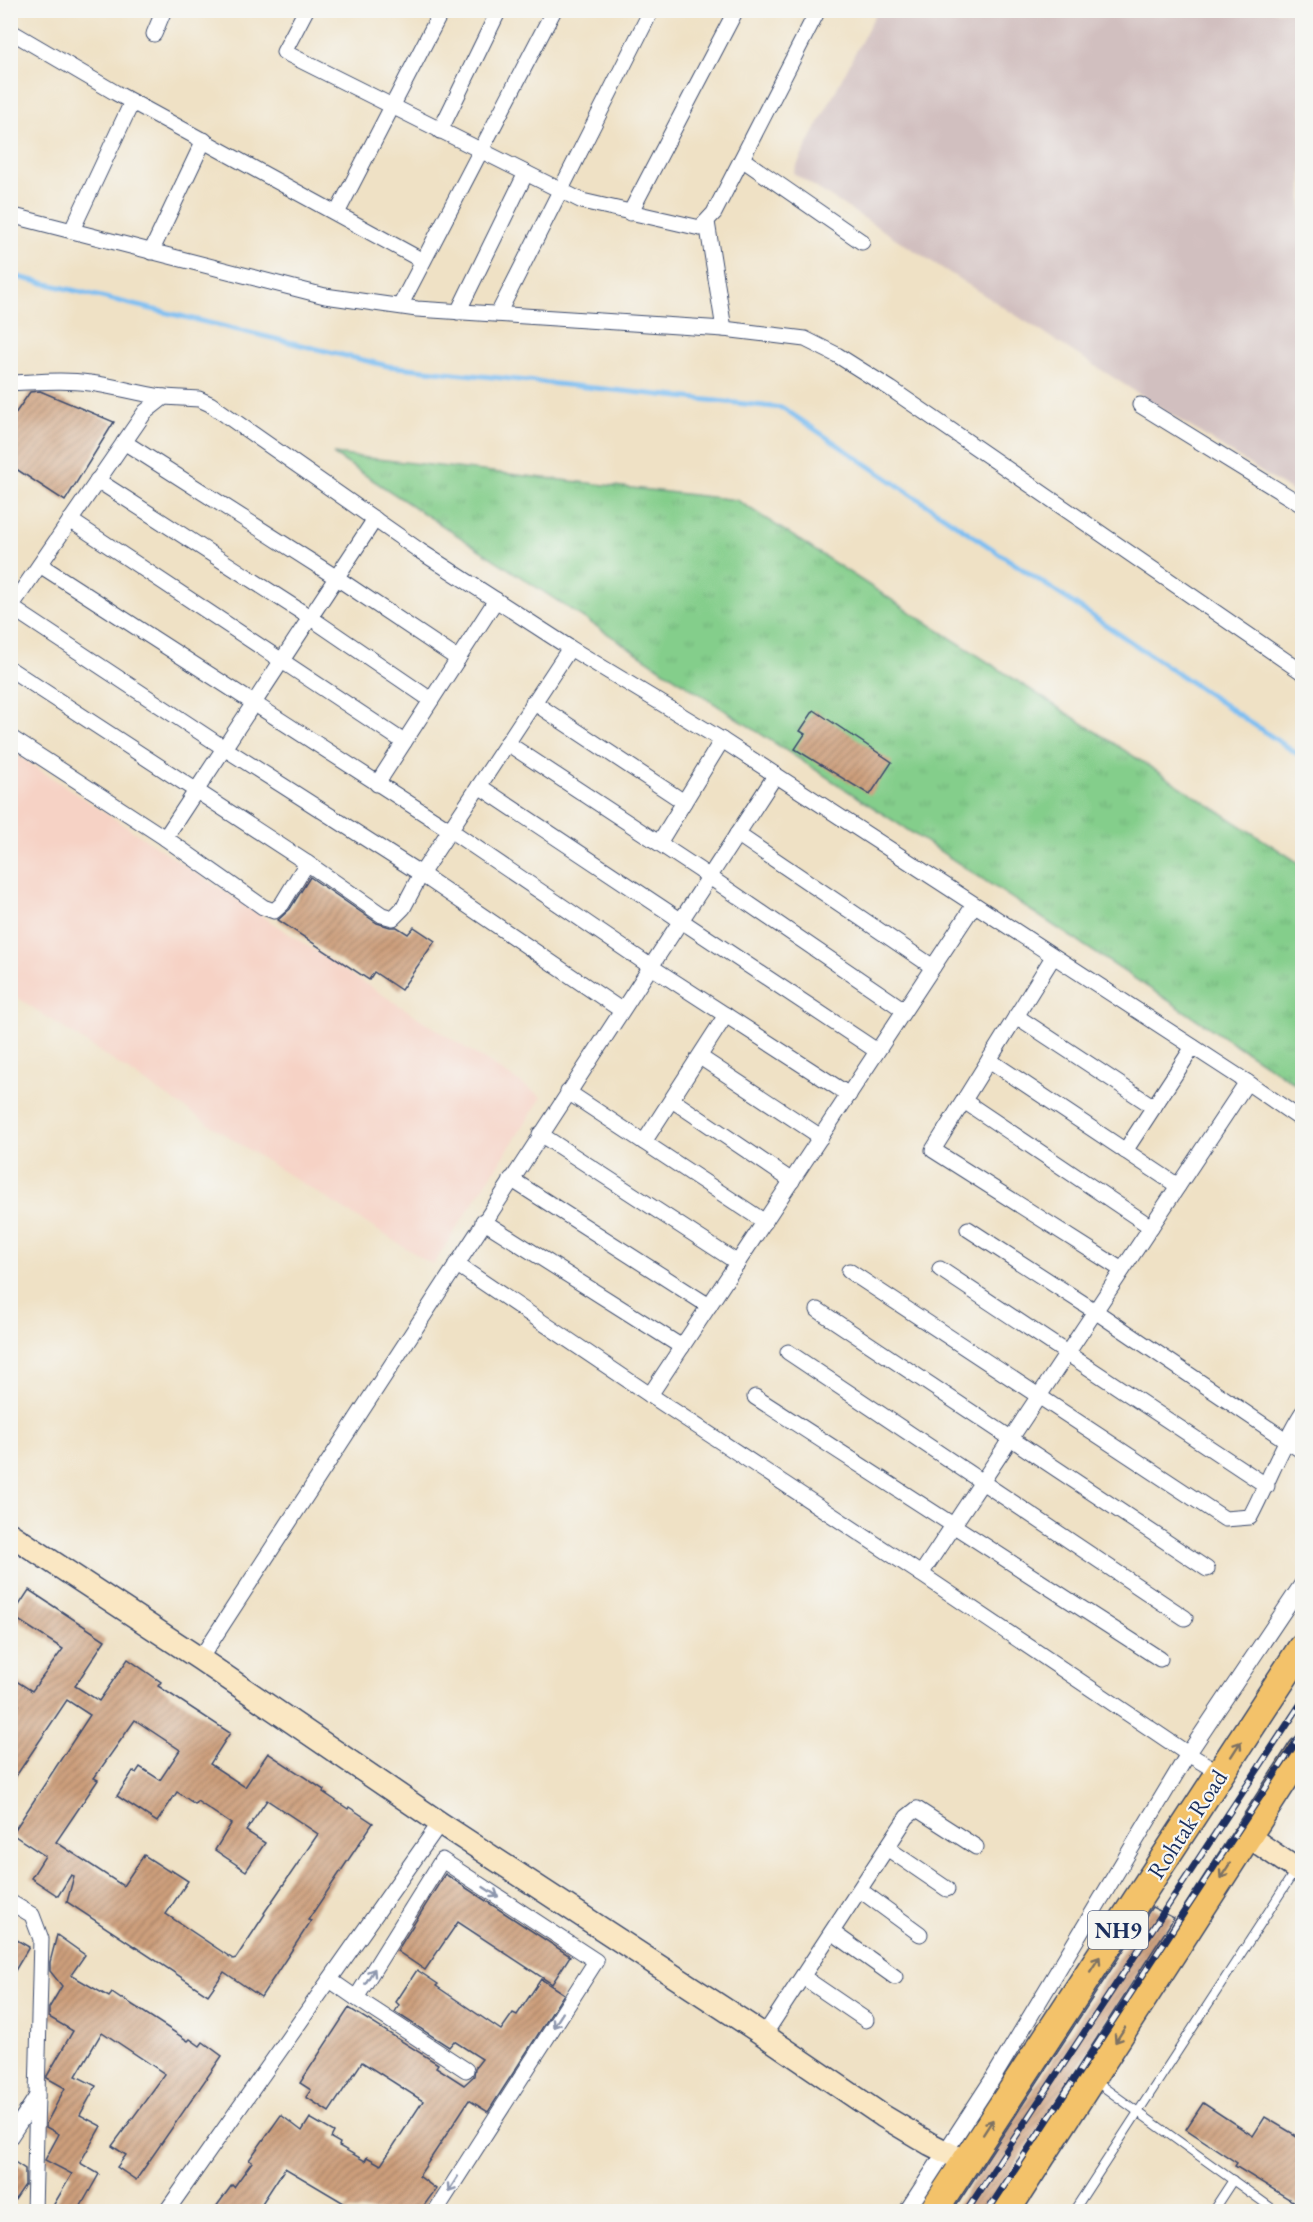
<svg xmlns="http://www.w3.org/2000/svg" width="1313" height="2222" font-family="'EB Garamond',serif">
	<defs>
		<pattern id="park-tufts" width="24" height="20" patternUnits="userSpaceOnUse" patternTransform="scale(1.5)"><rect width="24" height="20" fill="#84ce8b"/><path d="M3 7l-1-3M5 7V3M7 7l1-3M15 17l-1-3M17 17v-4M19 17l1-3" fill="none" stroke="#71b17a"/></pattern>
		<pattern id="building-hatch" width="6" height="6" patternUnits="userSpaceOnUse" patternTransform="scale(1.5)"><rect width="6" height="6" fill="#cd9f7b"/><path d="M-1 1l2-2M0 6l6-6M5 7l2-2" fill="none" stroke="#a68268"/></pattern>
	</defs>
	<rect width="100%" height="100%" fill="#f6f6f2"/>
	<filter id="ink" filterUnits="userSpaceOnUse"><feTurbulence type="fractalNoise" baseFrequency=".0167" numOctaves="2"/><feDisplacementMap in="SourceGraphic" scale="12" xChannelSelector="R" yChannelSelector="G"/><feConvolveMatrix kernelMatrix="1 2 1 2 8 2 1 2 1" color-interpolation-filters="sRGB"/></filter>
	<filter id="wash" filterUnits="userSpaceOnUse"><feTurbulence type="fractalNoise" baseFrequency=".008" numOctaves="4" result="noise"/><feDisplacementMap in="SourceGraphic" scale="24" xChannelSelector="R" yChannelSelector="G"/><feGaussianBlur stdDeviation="1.35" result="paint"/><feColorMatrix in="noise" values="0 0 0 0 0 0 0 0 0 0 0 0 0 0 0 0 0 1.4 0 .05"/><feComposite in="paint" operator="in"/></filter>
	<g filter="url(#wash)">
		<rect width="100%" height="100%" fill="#efe1c5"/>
		<!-- built -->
		<path fill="#f6d2c5" d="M11,751L341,968L542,1097L433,1265L230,1138L15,996L11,1003Z"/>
		<!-- industrial -->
		<path fill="#d1bfbf" d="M877,11H1302V498L793,173Z"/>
		<!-- park -->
		<path fill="url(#park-tufts)" stroke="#507e74" stroke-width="1.5" d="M333,454L737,500L1302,865V1088Z"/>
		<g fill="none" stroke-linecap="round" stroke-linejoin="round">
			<!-- stream -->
			<path stroke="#7cbef2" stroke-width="5" d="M10,275L388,366L783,408L1302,757"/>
		</g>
		<g id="blocks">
			<!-- building -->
			<g fill="url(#building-hatch)" fill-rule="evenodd">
				<path d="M40,391L114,422L65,501L10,465V421L30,392Z"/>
				<path d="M814,710L892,762L870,795L795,749L805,734L800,731Z"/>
				<path d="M310,877L377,923L390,927H397L408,934L414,927L435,941L401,990L374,972L369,980L278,920L290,909Z"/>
				<path d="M29,1590L105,1640L75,1686L99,1701L128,1659L161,1682L158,1686L230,1733L210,1764L245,1787L268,1753L324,1790L323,1792L348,1809L349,1807L373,1823L308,1920L311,1921L261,1997L224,1972L208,1995L67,1902L74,1876L71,1875L58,1896L31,1878L45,1856L12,1834L90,1715L67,1700L10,1785V1717L19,1705L10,1700V1677L32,1691L63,1649L12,1616ZM135,1720L180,1750L160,1780L140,1767L136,1773L133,1771L117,1796L157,1822L177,1792L195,1804L197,1801L231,1824L215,1850L246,1871L265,1843L246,1831L267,1800L318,1834L264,1913L265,1914L236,1958L233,1959L166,1914L188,1881L171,1870L170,1872L144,1855L123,1886L56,1842L98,1780L94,1778Z"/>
				<path d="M445,1874L570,1956L552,1984L458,1922L425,1970L397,1951Z"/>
				<path d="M1152,1907L1174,1918L991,2203L989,2209L988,2211H953Z"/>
				<path d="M57,1935L85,1955L71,1975L109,1997L112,1993L121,1999L122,1998L188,2041L190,2039L200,2046L203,2042L222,2056L136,2180L117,2167L126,2155L112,2146L165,2074L102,2032L76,2076L96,2086L80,2115L101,2126L80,2163L99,2174L78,2211H50L72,2174L45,2160L59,2134L46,2127V2124L65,2088L47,2078V2076L73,2031L49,2017V2008L62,1986L50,1971V1962Z"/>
				<path d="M10,1936L29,1947L10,1979Z"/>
				<path d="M417,1970L438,1984L436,1986L501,2030L513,2013L517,2015L541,1979L564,1994L488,2112L469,2100L460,2114L419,2176L436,2189L420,2211H345L349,2206L285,2168L257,2211H213L232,2185L234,2187L252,2162L249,2160L281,2115L302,2131L310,2118L334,2132L331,2138L340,2143L339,2146L365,2161L367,2157L381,2165L423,2101L362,2062L329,2112L306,2097L311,2090L300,2083L349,2008L438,2064L436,2067L464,2085L474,2076L475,2068L482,2059L454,2041L449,2047L395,2012L399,2005L396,2002Z"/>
				<path d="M1203,2103L1253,2136L1265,2117L1302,2139V2207L1235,2166L1237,2163L1186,2129Z"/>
				<path d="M10,2159L25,2169V2185L10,2207Z"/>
			</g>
		</g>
	</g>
	<g filter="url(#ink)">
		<use href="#blocks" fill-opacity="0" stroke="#3b4a6d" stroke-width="1.5"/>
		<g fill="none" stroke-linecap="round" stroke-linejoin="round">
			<!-- lane casing -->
			<g stroke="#3b4a6d" stroke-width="10">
				<g id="lane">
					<path d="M1095,2081L1277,2212"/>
					<path d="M1073,2212L1302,1860"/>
					<path d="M1212,2212L1233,2180"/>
				</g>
			</g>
			<!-- street casing -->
			<g stroke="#3b4a6d" stroke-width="17">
				<g id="street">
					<path d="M306,10L284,52L582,201L700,228L714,213L818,10"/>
					<path d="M10,31L116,93L423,261"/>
					<path d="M154,34L164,10"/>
					<path d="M440,131L499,10"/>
					<path d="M742,159L862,242"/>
					<path d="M337,213L442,10"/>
					<path d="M630,213L736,10"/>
					<path d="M10,215L325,296L417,309L724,329L805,339L837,355L891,389L1302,672"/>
					<path d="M707,222L724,329"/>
					<path d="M72,230L132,102"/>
					<path d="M151,252L204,140"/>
					<path d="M400,306L554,10"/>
					<path d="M458,312L526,173"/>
					<path d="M498,314L651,11"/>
					<path d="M10,383C37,382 64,379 90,383C115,386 139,394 164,397"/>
					<path d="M1140,405L1302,505"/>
					<path d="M124,442L337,578L458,659"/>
					<path d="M97,480L311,618L431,700"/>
					<path d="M70,520L404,742"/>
					<path d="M40,565L450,830L650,966L849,1095"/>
					<path d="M11,607L224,748L421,874L621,1010"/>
					<path d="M10,608L145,412L164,397L199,399L210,404L420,551L570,648L722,740L1247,1082L1302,1120"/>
					<path d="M10,669L307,863"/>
					<path d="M533,702L684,802"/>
					<path d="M10,737L165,838L263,907L274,911L282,904L307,863L382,915L393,918L403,908L421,874L570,648"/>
					<path d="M507,743L698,869L904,1010"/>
					<path d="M377,784L496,600"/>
					<path d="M479,786L877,1051"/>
					<path d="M737,834L933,967"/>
					<path d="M165,838L375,519"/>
					<path d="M659,843L722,740"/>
					<path d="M974,905L650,1395L921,1574L1188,1754L1220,1773"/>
					<path d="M1053,957L933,1150L1122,1270"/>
					<path d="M1016,1016L1154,1107"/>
					<path d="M700,1057L821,1137"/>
					<path d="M989,1060L1178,1186"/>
					<path d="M568,1092L765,1222"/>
					<path d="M672,1100L792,1181"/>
					<path d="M964,1101L1151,1227"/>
					<path d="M540,1134L738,1263"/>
					<path d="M644,1142L726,1015"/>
					<path d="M1125,1151L1193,1047"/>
					<path d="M511,1179L709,1306"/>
					<path d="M483,1221L682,1347"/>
					<path d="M968,1229L1095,1311L1302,1451"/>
					<path d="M456,1264L650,1395"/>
					<path d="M940,1269L1267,1486"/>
					<path d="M849,1271L1225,1519L1250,1517C1268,1483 1281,1446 1302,1413"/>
					<path d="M818,1310L1207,1569"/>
					<path d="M788,1352L1185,1618"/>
					<path d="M755,1397L1160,1659"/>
					<path d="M921,1574L1247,1082"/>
					<path d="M200,1659L775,776"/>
					<path d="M887,1848L947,1889"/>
					<path d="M860,1890L920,1934"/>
					<path d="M10,1902L32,1915L41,1939L34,2212"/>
					<path d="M832,1932L895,1977"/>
					<path d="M803,1977L866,2020"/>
					<path d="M330,1980L356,1998L442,1860L596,1961L435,2212"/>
					<path d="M356,1998L466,2070"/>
					<path d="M764,2035L907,1817L917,1809L976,1847"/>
					<path d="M10,2137L37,2096"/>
					<path d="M166,2212L440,1823"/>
					<path d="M906,2212L992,2080L1188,1754L1302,1584"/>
				</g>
			</g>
			<!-- secondary casing -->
			<g stroke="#3b4a6d" stroke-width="25">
				<g id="secondary">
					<path d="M10,1534L200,1659L440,1823L764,2035L883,2116L930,2144L966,2162"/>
					<path d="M1248,1836L1302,1873"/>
				</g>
			</g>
			<!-- highway casing -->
			<g stroke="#3b4a6d" stroke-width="31">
				<g id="highway">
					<path d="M933,2212L1302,1648"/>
					<path d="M1005,2212L1302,1751"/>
				</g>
			</g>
			<!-- lane -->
			<use href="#lane" stroke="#fff" stroke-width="8"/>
			<!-- street -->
			<use href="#street" stroke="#fff" stroke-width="15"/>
			<!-- secondary -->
			<use href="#secondary" stroke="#fae7c3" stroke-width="22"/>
			<!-- highway -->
			<use href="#highway" stroke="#f3c26a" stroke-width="28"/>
			<!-- rail casing -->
			<g stroke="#1b2f5e" stroke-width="7">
				<g id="rail">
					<path d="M966,2212L1302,1702"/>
					<path d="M987,2212L1302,1733"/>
				</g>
			</g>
			<!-- rail -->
			<use href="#rail" stroke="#f6f6f2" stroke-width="4.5" stroke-dasharray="14" stroke-linecap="butt"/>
		</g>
		<!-- one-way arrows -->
		<defs><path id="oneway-shaft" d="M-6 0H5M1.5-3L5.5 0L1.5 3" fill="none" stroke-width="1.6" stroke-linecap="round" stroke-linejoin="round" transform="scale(1.5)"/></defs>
		<g stroke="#7c7163">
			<use href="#oneway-shaft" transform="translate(1236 1749) rotate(-57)"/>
			<use href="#oneway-shaft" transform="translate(1225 1871) rotate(123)"/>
			<use href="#oneway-shaft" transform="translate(1095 1964) rotate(-57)"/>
			<use href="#oneway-shaft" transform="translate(1120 2035) rotate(123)"/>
			<use href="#oneway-shaft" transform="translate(988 2127) rotate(-57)"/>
		</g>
		<g stroke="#8d97ae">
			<use href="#oneway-shaft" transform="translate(491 1892) rotate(33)"/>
			<use href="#oneway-shaft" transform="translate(370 1976) rotate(-58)"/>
			<use href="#oneway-shaft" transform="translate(558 2020) rotate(123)"/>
			<use href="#oneway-shaft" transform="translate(453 2184) rotate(123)"/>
		</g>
	</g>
	<g text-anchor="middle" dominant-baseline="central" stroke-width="4.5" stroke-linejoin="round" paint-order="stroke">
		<!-- shield labels -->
		<rect fill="#f6f6f2" stroke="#5d6b8a" stroke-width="1.5" x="1088" y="1911" width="60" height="38" rx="4.5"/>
		<g font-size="22" font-weight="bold" fill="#1b2f5e">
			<text x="1118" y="1930">NH9</text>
		</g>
		<!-- street labels -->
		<g font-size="24" fill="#1b2f5e" stroke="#f6f6f2">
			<text transform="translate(1187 1824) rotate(-57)">Rohtak Road</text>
		</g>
	</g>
	<!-- margin -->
	<rect width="1313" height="2222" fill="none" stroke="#f6f6f2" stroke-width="36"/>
</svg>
